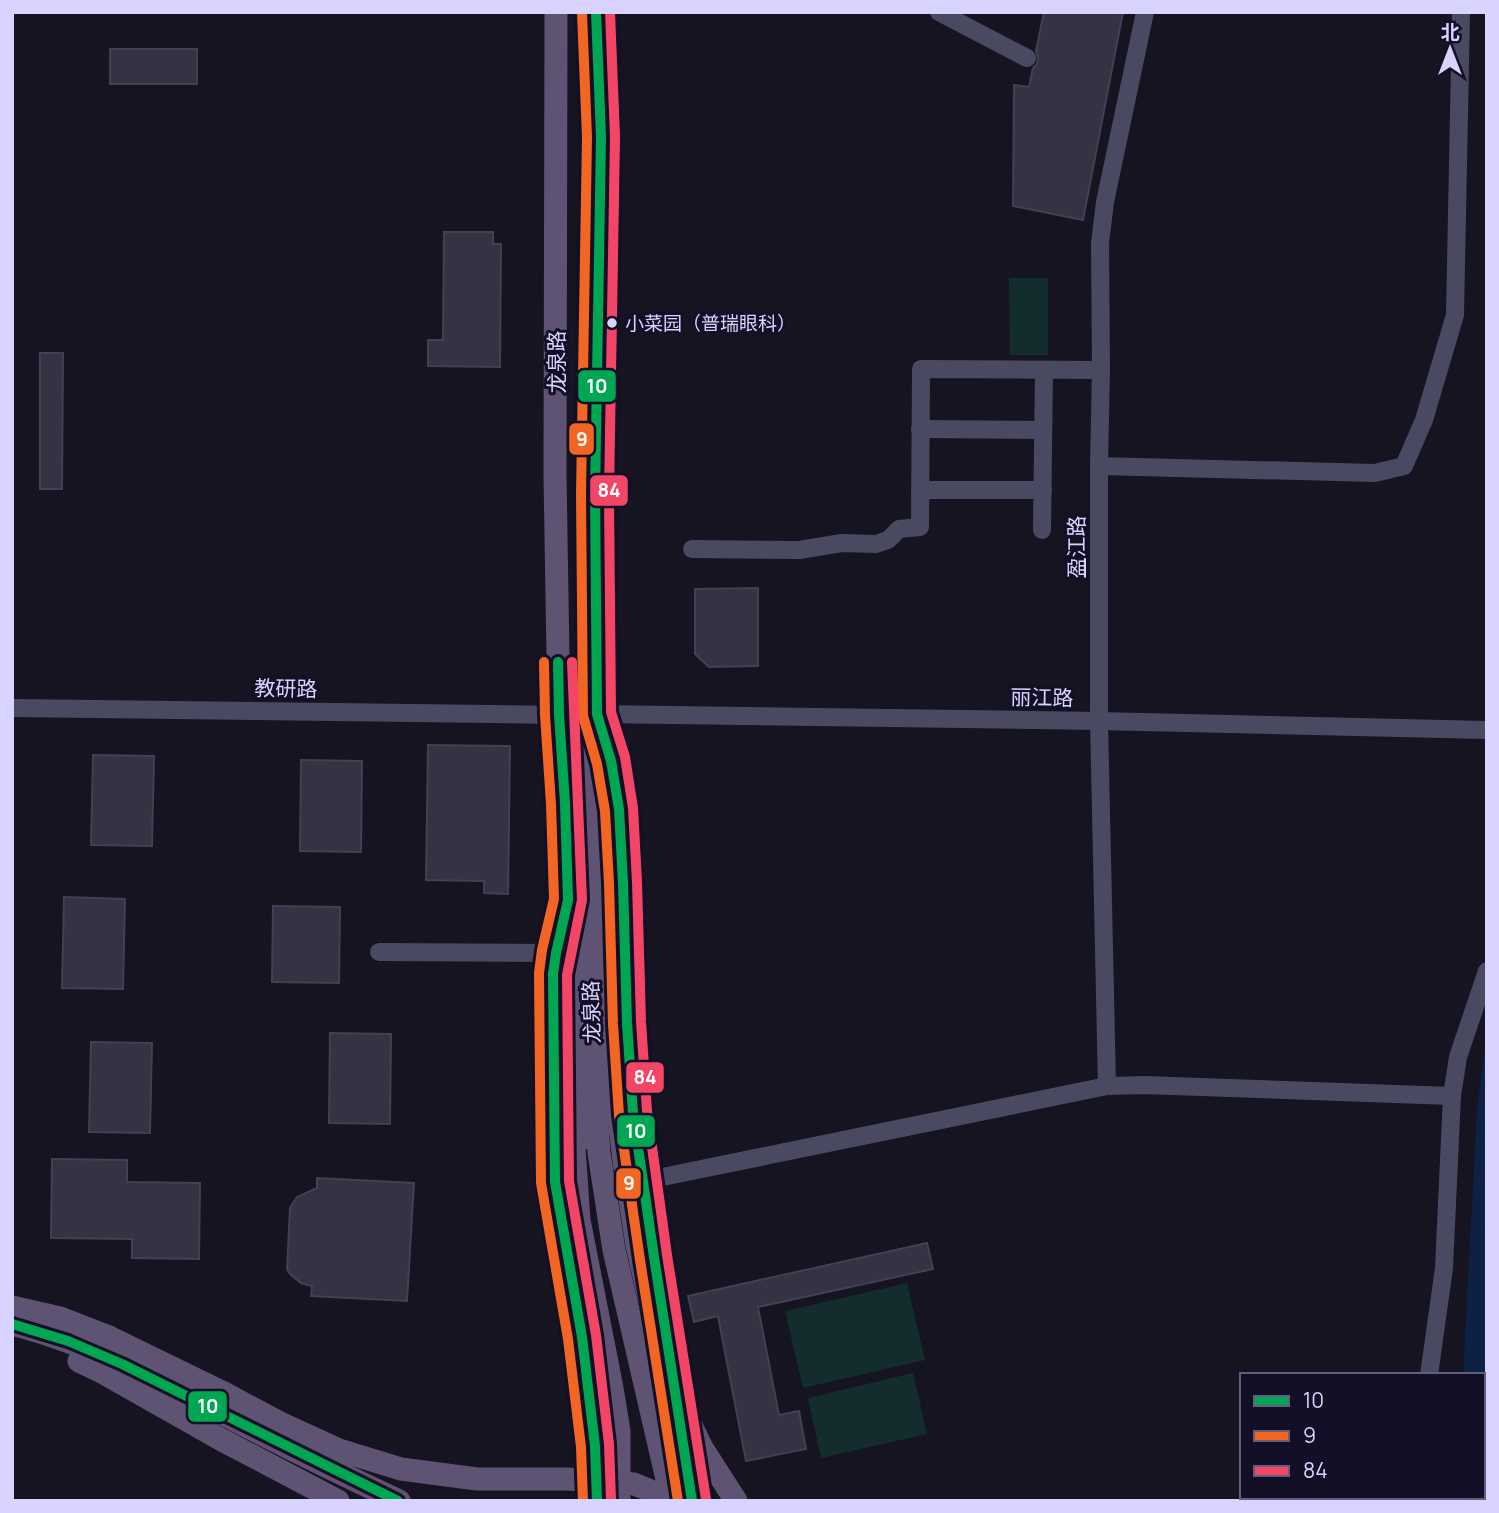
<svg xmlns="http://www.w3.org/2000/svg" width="1499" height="1513" font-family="Manrope,'Noto Sans SC',sans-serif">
	<rect width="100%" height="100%" fill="#161421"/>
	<!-- green -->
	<g fill="#132c2d">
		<path d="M1009,278H1048V355H1010Z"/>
		<path d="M907,1283L925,1360L803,1388L785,1311Z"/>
		<path d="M913,1373L927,1434L821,1458L808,1398Z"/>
	</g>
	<!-- water -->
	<path fill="#0d2144" d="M1487,1047V1385H1483V1375H1463L1477,1110L1484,1055Z"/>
	<!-- building -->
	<g fill="#343243" stroke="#433f54" stroke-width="2">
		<path d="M1044,12H1123L1083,220L1013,206L1014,85L1029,87L1033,68L1037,64L1038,58L1036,51Z"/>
		<rect x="110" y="49" width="87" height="35"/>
		<path d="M444,232H493V244H501L500,367L428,366V340H443Z"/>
		<path d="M40,353H63L62,489H40Z"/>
		<path d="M758,588V666L709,667L695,654V589Z"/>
		<path d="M428,745L510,746L508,894L484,893V881L426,880Z"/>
		<path d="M93,755L154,756L152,846L91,845Z"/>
		<path d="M301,760L362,761L361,852L300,851Z"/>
		<path d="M64,897L125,899L123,989L62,988Z"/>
		<path d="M273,906L340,907L339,983L272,982Z"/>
		<path d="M330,1033L391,1034L390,1124L329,1123Z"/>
		<path d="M91,1042L152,1043L150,1133L89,1132Z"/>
		<path d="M52,1159L127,1160V1182L200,1183L199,1259L132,1258V1239L51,1238Z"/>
		<path d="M317,1178L414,1183L407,1301L311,1296L312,1286L301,1283L290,1274L287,1269L290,1208L297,1197L317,1188Z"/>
		<path d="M927,1243L933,1269L758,1307L779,1415L799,1411L806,1449L746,1461L718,1316L694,1322L688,1296Z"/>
	</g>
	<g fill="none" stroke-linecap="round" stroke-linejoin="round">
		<!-- minor -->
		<g stroke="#4a4962" stroke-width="18">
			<path d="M939,12L1027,58"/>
			<path d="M920,429L1043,430"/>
			<path d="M1099,466L1375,473L1404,466L1424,420L1455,315L1461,12"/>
			<path d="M920,490H1043"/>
			<path d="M1042,530L1044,370"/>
			<path d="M692,549L799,550L842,543L876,544L888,540L899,529L920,527L921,369L1101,370"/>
			<path d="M12,708L559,715"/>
			<path d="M597,714L1099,721L1487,730"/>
			<path d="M379,952L556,953"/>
			<path d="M1107,1086L1099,721V466L1101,370L1100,243L1105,202L1145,12"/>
			<path d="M643,1181L1107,1086L1145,1085L1452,1096"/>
			<path d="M1429,1375L1444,1268L1452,1096L1458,1057L1487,971"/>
			<path d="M1483,1403H1487"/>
			<path d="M1413,1501L1414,1497"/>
		</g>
		<!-- major -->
		<g stroke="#5e5373" stroke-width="23">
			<path d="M556,12L555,476L559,715L565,803L573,1049L584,1138"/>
			<path d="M596,12L601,137L595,494L597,714L588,781V878L591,1016L594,1082L599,1153L614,1250L672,1501"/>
			<path d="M600,720C610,747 614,774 617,803C626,875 623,948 627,1021C632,1125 649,1228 666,1332"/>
			<path d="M560,937L553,974L555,1182L582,1337L595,1446L597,1501"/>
			<path d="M572,1119L579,1220L612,1388L619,1431V1501"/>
			<path d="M12,1307L60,1318L109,1337"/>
			<path d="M12,1324C88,1343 158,1381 227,1416C284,1446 341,1474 399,1501"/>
			<path d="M79,1361L100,1371L222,1440L338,1501"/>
			<path d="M679,1407L692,1501"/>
		</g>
		<!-- major-bridge -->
		<g stroke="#5e5373" stroke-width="23">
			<path d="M609,845L612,1026L617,1101L624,1161L637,1245L661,1351L674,1390L702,1448L736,1501"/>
			<path d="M109,1337L222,1392L280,1423L339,1450L401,1469L477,1479H568L634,1484L675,1501"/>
		</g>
		<!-- bus-1 casing -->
		<g stroke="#130f26" stroke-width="16">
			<g id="bus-1">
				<path d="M596,12L601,137L595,494L597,714L611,761L619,809L623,883L627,1023L633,1113L654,1257L692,1501"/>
				<path d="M558,662L559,715L565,803L568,900L556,953L553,974L555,1182L582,1337L595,1446L597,1501"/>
				<path d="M12,1324L68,1341L122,1364L398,1501"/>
			</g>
		</g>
		<!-- bus-2 casing -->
		<g stroke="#130f26" stroke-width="16">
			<g id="bus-2">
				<path d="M582,13L587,137L581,494L583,716L597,764L605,811L609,883L613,1024L619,1115L640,1260L678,1501"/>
				<path d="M544,662L545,715L551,804L554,899L542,950L539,973L541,1183L568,1339L581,1447L583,1501"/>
			</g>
		</g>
		<!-- bus-3 casing -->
		<g stroke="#130f26" stroke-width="16">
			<g id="bus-3">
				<path d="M610,12L615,137L609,494L611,712L625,757L633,808L637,882L641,1022L647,1111L667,1255L706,1499"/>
				<path d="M572,662L582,900L567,975L569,1181L596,1335L609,1444L611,1500"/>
			</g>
		</g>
		<!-- bus-1 -->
		<use href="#bus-1" stroke="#00a651" stroke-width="10"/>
		<!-- bus-2 -->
		<use href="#bus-2" stroke="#f26522" stroke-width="10"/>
		<!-- bus-3 -->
		<use href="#bus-3" stroke="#f34667" stroke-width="10"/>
	</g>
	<!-- markers -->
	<circle fill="#d9d4ff" stroke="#130f26" stroke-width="2.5" cx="612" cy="323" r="6"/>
	<g text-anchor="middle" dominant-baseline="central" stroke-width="6" stroke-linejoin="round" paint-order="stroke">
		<!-- bus labels -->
		<g font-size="19" fill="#d9d4ff" stroke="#130f26" text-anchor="start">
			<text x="625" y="323">小菜园（普瑞眼科）</text>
		</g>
		<!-- street labels -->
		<g font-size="21" fill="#d9d4ff" stroke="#130f26">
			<text transform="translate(556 362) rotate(-90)">龙泉路</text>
			<text transform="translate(1076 547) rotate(-90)">盈江路</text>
			<text transform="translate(286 688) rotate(1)">教研路</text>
			<text transform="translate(1042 697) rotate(1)">丽江路</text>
			<text transform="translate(591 1012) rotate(-92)">龙泉路</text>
		</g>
	</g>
	<g stroke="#130f26" stroke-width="2.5">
		<rect x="577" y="369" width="40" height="34" rx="7" fill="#00a651"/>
		<rect x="568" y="422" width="27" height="34" rx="7" fill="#f26522"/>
		<rect x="589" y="474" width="40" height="33" rx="7" fill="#f34667"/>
		<rect x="625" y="1061" width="40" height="33" rx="7" fill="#f34667"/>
		<rect x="616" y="1114" width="40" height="34" rx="7" fill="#00a651"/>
		<rect x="615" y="1167" width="27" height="33" rx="7" fill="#f26522"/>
		<rect x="187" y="1390" width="41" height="33" rx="7" fill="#00a651"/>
	</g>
	<g font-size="19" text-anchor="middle" font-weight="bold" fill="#fff">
		<text x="597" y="393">10</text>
		<text x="582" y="446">9</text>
		<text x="609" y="497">84</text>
		<text x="645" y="1084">84</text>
		<text x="636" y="1138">10</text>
		<text x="629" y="1190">9</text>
		<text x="208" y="1413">10</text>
	</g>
	<!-- border -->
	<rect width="1499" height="1513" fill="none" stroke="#d9d4ff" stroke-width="28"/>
	<!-- legend -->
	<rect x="1240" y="1373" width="245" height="126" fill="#130f26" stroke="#625e7d" stroke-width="2"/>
	<rect x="1254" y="1396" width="35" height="10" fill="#00a651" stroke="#625e7d" stroke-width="2"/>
	<text x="1303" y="1408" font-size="21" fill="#d9d4ff">10</text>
	<rect x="1254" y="1431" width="35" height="10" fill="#f26522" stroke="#625e7d" stroke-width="2"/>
	<text x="1303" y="1443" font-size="21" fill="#d9d4ff">9</text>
	<rect x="1254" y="1466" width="35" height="10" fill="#f34667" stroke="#625e7d" stroke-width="2"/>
	<text x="1303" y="1478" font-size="21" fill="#d9d4ff">84</text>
	<!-- north arrow -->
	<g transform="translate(1450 49)" stroke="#130f26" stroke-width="5" paint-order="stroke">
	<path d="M0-5L12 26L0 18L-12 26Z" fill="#d9d4ff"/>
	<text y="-10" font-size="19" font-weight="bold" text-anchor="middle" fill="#d9d4ff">北</text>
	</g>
</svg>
